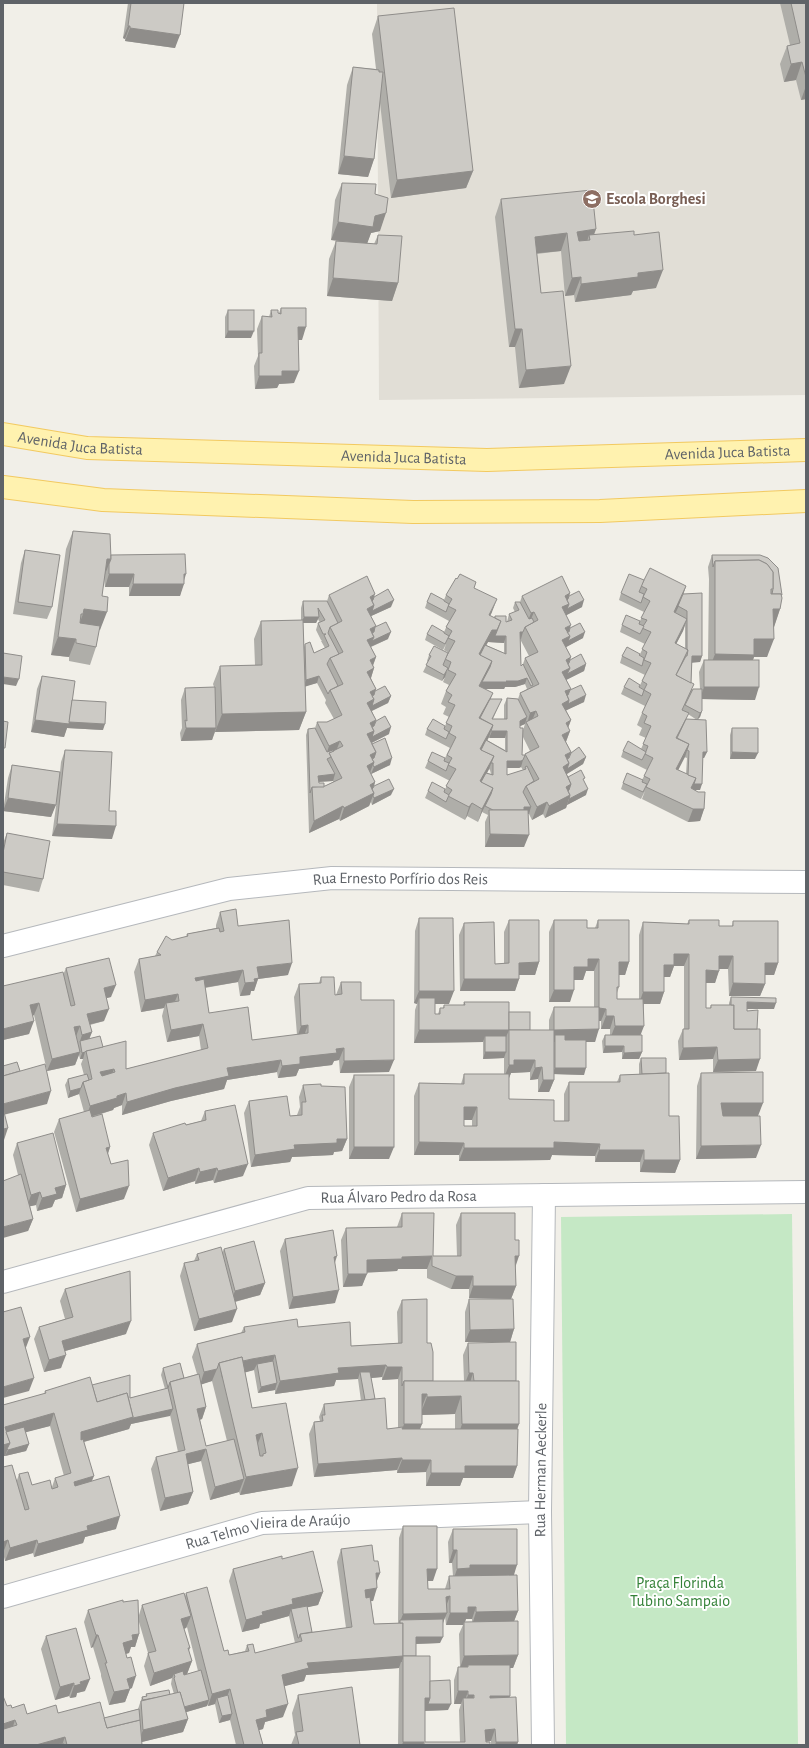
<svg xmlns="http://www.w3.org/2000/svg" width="809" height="1748" font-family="'Alegreya Sans',sans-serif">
	<rect width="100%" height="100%" fill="#f1efe8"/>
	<!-- education -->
	<path fill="#e1ded6" d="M377,3H806V395L379,400Z"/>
	<!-- green -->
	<path fill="#c5e8c5" d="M792,1214L798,1745H566L561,1217Z"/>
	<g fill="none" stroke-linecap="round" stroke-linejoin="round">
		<!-- minor casing -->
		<g stroke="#b5b8bc" stroke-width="24">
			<g id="minor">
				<path id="s1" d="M3,946L229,889L332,878L806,882"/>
				<path id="s2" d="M3,1282L308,1198L806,1192"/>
				<path id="s3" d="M3,1597L262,1523L540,1512"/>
				<path id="s4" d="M543,1745L540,1512L544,1195"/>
			</g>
		</g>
		<!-- major casing -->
		<g stroke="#f2c960" stroke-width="24">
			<g id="major">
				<path id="s5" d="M3,434L87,448L487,460L806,450"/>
				<path d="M3,487L103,500L413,512L600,511L806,501"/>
			</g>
		</g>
		<!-- minor -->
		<use href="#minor" stroke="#fff" stroke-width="22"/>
		<!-- major -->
		<use href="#major" stroke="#fff2af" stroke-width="22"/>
	</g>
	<!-- wall -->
	<g fill="#afaea9" fill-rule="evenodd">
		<path d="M128,3H184L175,48L125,41V39L123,38Z"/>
		<path d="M780,3H806V99L801,100L796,80L784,82L780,64L787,46L790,45Z"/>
		<path d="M378,16L473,171L466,188L391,198L380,103L374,159L368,177L338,174L347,85L353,67L376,69L372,34Z"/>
		<path d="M342,183L375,194L380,231L371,233L367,243L374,244L378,235L398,283L392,301L327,296L329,259L336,241H340L331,240L335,200Z"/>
		<path d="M501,199L596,229L594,235H634L656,288L633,291L631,295L575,302L574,295L565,296L561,251L537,254L541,293L564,384L519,388L515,347H509L495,217Z"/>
		<path d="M281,308L302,340H298L294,383L279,384L277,388L255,389L254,366L258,356L257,329L262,316L269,317L271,310L279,313Z"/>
		<path d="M228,310L251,338H225V317Z"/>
		<path d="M73,531L111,555L184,579L180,596H129V587H105L104,579L102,596L100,630H99L96,647L90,665L69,661V657L51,655L66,549Z"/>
		<path d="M25,550L52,607L47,619L13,614L21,563Z"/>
		<path d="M712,555L782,595L780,609L774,627H773L767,657H754L753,660L755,700L702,699V711L700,717L697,720L688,714L686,719L707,752L704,758H703L700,790H695L704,809L700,821L688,822L642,799L645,791L641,799L621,789L623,783L642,780L647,770L621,757L623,751L641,749L646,738L639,735L642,728L637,725L642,713L645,706L621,694L624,687L640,685L645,675L620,663L622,656L640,654L645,644L620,632L622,625L640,621L644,612L619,600L621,593L644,580L686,586L683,594L702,656L700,662H692L691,683L692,690L700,689L699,672L704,660H708L709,579L708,567ZM685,625V648L676,644L683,631ZM684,757L687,758L686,774L678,770Z"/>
		<path d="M474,588L492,612L490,616L494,618L495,616L506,622H507L509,614L515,612L513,608L515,602H520L522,596L570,593L569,596L582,607L566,615L570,628L583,638L566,647L571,657L570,660L586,664L584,671L566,680L570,690L584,702L566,710L571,720L568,728L570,731L566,742L571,752L586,757L583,764L567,774L568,777L584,781L586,795L567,805L566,808L545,818L543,814L532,820L529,814H528L524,847H485V822L488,815L482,812L478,822L467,816L465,820L425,798L428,791L445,789L450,781L425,768L428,761L445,758L450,748L425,735L427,729L445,726L449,717L443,714L446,707L441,704L446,691L449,685L443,682L445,677L442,681L423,672L428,662L427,661L429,655L448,653H449L444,650L446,644L443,650L425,640L427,634L444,632L449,621L425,608L427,602L444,600L446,595ZM520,639L529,656L525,658L523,664L521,666ZM488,642L504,643V653L486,645ZM525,684L527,689L520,693L518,699L507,698L504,705V719H493L499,705L490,699L484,689H504L505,687H515ZM525,724L523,730L520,728V726ZM489,737L505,738V750L487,740ZM523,737L530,751L525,754V755H522ZM521,767L523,770L507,775V768H519ZM489,769L490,770L491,774L487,773Z"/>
		<path d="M329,595L374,597L391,607L371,616L376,626L375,627L388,639L371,647L376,657L373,666L374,668L371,678L376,689L375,691L391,696L388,703L372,711L376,721L389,734L372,743L390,765L371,774L370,772L375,782L374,786L391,795L372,805L371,802L369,806L340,821L339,819L309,833L306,735L308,729L315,728L317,722H327L334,719L325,703L326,700L317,683L305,686L306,712L299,730L215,732L212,740L181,741L180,733L182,728L181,700L185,688L214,687L213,684L220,666L255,665L254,639L261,621L301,620V608L303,601H327ZM318,619L320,623H318L316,630L321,640H322L321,641L325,648L314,653L305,644L304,647L303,623H316ZM333,781V782L325,786L324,787L319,783V782Z"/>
		<path d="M42,676L72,700L103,730L67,728L64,737L31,732L37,689Z"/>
		<path d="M732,728L755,759H730V735Z"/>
		<path d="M65,750L109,811L112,839L52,836L57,799L51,817L3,811L8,778L12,765L60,772L61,762Z"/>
		<path d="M7,833L43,879L39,892L3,885V843Z"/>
		<path d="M220,912L238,926L288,975L258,979L254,991H251L250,995L240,996L238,982L205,988L209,1013L252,1040L297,1035L294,997L299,984L319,983L321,977L335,995H336L341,982L361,1000L389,1072L340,1073L339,1060L334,1061L332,1065L299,1069L296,1076L278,1078L277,1072L227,1080L224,1089L171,1101L122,1115V1105L114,1108L113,1110L92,1117L110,1147L108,1154L111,1164L124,1199L76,1212L54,1132L59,1119L84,1112L79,1094L68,1098L65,1085L68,1079L84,1075L81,1064L83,1059H80L79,1055L75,1065L47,1071L34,1015L33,1016L29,1034L3,1040L63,975L66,968L111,997L106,998L104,1021L90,1025L92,1032L89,1038L103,1047L126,1069L201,1050L199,1036L167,1042L162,1016L164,1008L141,1012L134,972L139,959L155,956L157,952L172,940L186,937L187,934L216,928V925Z"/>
		<path d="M419,918L449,1004H435V1014H438L440,1008H443L444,1005H463L464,1002L509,1012L530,1030H549V1020L554,1007H594V971H586L583,980H574L570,1002H549V932L554,920L587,928H595L598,920L629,962L625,975H619V987L617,993V999H639V935L643,922L687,924L689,920L719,926H732L733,921L778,963L774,975H765V984L760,996H729L728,969H719L715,983H706V1008H710L711,1005H729V1003L731,997L774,1009H747L756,1071L713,1072V1059L679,1060L678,1041L683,1029H684V966H674L670,977H664V992L660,1004H644L640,1035L642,1052L639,1059H622V1052L603,1053L602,1041L605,1035H610V1029H601V1021H599L595,1042H586L584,1075L554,1074V1080L549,1092H538V1079L530,1080V1072L511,1073L509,1078V1099L554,1121H564V1094L569,1082H617L620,1075L639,1074V1064L641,1058L666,1073L669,1116L680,1160L675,1173L640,1172V1162H595V1156L552,1155L550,1160L459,1161V1155H414V1096L419,1083L461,1084L464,1074H504V1058L483,1059V1042L414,1043L415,1010L417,1004L414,1003L415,931ZM464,1120H472V1126H464Z"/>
		<path d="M509,920L539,962L535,975H519V979L515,991H460L459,935L464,923L495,964L504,963V932Z"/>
		<path d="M701,1073L758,1116H723L756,1158L696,1159L697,1086Z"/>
		<path d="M354,1075L389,1159H349V1087Z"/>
		<path d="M303,1085L321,1086L347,1139L342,1151L334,1152L333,1155L292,1157L290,1162L251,1167L244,1113L249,1101L290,1116L297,1115L300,1107L299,1097Z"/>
		<path d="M205,1111L243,1176L214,1183L213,1180L195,1184V1181L163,1191L149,1145L153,1133L201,1121Z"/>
		<path d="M17,1143L66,1185L62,1198L55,1200L52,1207L37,1211L36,1205L30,1206L33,1219L28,1231L18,1175L13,1155Z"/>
		<path d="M402,1213L433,1256H457L456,1225L461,1213L515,1267L516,1286L511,1299L469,1298V1289H451L427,1278V1269H398L397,1271L367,1272L362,1286L343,1287L341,1240L346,1228L397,1227Z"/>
		<path d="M285,1239L335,1263V1303L289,1309L280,1251Z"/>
		<path d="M224,1249L265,1283L260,1295L235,1302L232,1322L194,1331L180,1276L184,1263L194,1261L197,1254L222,1253Z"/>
		<path d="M65,1289L126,1334L65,1351L61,1368L44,1372L34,1339L39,1327L65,1319L60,1301Z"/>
		<path d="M469,1299L514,1329L510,1342H465V1312Z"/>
		<path d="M402,1300L427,1343L433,1381H464L463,1355L468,1343L516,1381L517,1466L513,1478H463L460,1486H426V1472L397,1473V1470L314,1477L309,1434L314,1422L320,1421L319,1417L324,1404L361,1401L358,1379L336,1380L334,1386L275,1394V1390L258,1393L254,1370L245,1372L252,1408L292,1486L240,1495L239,1492L210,1500L201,1461L188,1464L193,1492L188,1504L160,1511L151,1469L156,1457L178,1452L170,1415L131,1424L129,1429L84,1442L92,1481L116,1529L85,1537L83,1543L34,1557L33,1553L5,1561L3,1553V1467L17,1480L19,1474L32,1485L52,1487L55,1478L64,1476L50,1426L25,1432L29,1444L26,1451L5,1456L3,1405L44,1394L45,1391L92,1385L130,1398L165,1389L161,1375L163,1368L184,1378L197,1374L192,1357L197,1344L241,1333L244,1327H298L351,1346L398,1343L397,1312ZM382,1377V1380L398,1379V1428L387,1429L375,1399L371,1378ZM212,1381L227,1441L206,1446L200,1420L202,1419L206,1407L201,1384ZM455,1414V1429H420L422,1415Z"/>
		<path d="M403,1526L433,1581H428V1589H445L449,1576H453L452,1563H449L448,1542L453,1529L514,1575L518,1611L514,1621L518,1655L513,1668H510L509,1698L518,1742L517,1745H491V1741L486,1742L490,1745H398L399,1668L306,1675L304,1681L284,1686L283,1717L265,1722L263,1729L259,1730L263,1745H236L230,1720L219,1723L215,1704L208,1706L207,1704V1706L186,1712L188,1719L183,1732L141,1742L142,1745H3L7,1706L27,1714L58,1713L104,1718L138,1709L142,1697L146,1696V1694L170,1695L174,1694L171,1684L172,1678L150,1686L144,1666L148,1653L139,1622V1634L135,1647H131L129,1653L125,1654L132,1688L130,1689L125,1702L109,1705L101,1676V1674L93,1647L91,1648L84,1622L88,1610L123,1602L139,1615L142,1605L185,1596L186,1593L224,1651L229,1655L245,1651L247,1645L255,1653L295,1643L289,1616L260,1624L259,1628L242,1632L229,1581L233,1569L282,1559L323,1592L318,1605L307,1607L312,1632L346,1628L337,1562L341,1549L374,1561L380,1573L377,1581L373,1601H371L374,1624L398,1623L399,1538ZM445,1616L446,1625H463L459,1634L460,1667H458L454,1680V1704H461L459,1710L460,1742H425V1711L448,1710L430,1681L416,1656V1644L440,1643L443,1624ZM466,1619H472V1622H465ZM187,1627L198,1671L187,1674L192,1661L189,1651L190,1648L184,1629L186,1628Z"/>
		<path d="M46,1636L85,1691L77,1693L76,1697L70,1698L69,1696L55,1700L41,1649Z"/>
		<path d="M298,1695L360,1745H291L295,1735L292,1713Z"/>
	</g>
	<!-- shaded-wall -->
	<g fill="#8f8d8a">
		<path d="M128,26H130L125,39L123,38Z"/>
		<path d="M130,28L180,35L175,48L125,41Z"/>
		<path d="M802,62L796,80L784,82L791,64Z"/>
		<path d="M806,86V99L801,100Z"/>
		<path d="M344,156L374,159L368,177L338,174Z"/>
		<path d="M473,171L466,188L391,198L397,180Z"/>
		<path d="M386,213L380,231L371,233L367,244L331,240L338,222Z"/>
		<path d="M596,229L589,247V235L585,248L571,249L577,232Z"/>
		<path d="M567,233L561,251L529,254L535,237Z"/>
		<path d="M663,270L656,288L633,291L631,295L575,302L581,284L638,273Z"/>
		<path d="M581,277L574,295L565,296L572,278Z"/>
		<path d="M333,278L398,283L392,301L327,296Z"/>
		<path d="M298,327H306L302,340H293Z"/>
		<path d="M515,329H522L515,347H509Z"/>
		<path d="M228,331H254L251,338H225Z"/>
		<path d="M571,366L564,384L519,388L526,370Z"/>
		<path d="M282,371H299L294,383L279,384L277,388L255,389L259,376Z"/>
		<path d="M107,559H111L104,577Z"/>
		<path d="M109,574H134L129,587H105Z"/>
		<path d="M184,574H186L183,584H184L180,596H129L133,584Z"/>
		<path d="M686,586L682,599L670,625L674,612Z"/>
		<path d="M570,593L566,605L569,604L565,616L557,620L565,596Z"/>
		<path d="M375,594L371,606L370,597Z"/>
		<path d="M497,599L492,612L487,622L489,615Z"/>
		<path d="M394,600L391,607L369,617L367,609L374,605Z"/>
		<path d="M584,600L582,607L565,616L567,609Z"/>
		<path d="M84,609L107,612L100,630L78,627L83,614Z"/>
		<path d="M773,609H780L774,627H766Z"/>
		<path d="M534,612L529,624L526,626L531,613Z"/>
		<path d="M304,617H319L316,623H301Z"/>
		<path d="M687,619L683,631L670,656L675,643Z"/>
		<path d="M571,625L566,638L570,636L585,632L583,638L557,652L565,628Z"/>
		<path d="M376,626L371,638L391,632L388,639L370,647L367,640L370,629Z"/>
		<path d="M492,630H497L506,636L504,643L488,642L478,661L479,654Z"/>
		<path d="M520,632H523L521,639L518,638Z"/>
		<path d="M58,637L76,639L69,657L51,655Z"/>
		<path d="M754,639H774L767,657H754L748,673L708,672L715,654Z"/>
		<path d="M692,656H702L700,662L690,663Z"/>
		<path d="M376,657L371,670L374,668L370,681L363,684L370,660Z"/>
		<path d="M571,657L566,669L586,664L584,671L558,684L566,660Z"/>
		<path d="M492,661L506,681L527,678L525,684L515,687H505L504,689H480L479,686Z"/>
		<path d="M447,671L445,677L442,681L444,675Z"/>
		<path d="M319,676L317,683L304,687L306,680Z"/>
		<path d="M3,677L19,679L16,686L3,684Z"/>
		<path d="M704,687H759L755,700L700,699Z"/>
		<path d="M376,689L372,701L374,699L391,696L388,703L363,715L370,692Z"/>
		<path d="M571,689L566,701L565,691Z"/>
		<path d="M493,693L488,706L478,724L479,718Z"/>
		<path d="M586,695L584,702L565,711L562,704L569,700Z"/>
		<path d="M536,711L531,723L527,724L530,713Z"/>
		<path d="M702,711L700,717L697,720L700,713Z"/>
		<path d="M306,712L299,730L215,732L222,714Z"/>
		<path d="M527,717L525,724L518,727L520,721Z"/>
		<path d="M35,720L68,722L105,724L103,730L67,728L64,737L31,732Z"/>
		<path d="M376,720L372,732L391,727L389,734L363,747L370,723Z"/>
		<path d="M571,720L566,733V723Z"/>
		<path d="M493,725L489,737L479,756L480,749Z"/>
		<path d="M186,728H216L212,740L181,741Z"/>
		<path d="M492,731H507L505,738H489Z"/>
		<path d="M570,731L565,744L562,735Z"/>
		<path d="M340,741L335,754L325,759L329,746Z"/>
		<path d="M689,744L685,757L672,782L676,769Z"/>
		<path d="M376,752L374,762L369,775L366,767L370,755Z"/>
		<path d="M571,752L566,764L565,755Z"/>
		<path d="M703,752H707L704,758H700Z"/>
		<path d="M732,752L758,753L755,759H730Z"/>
		<path d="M494,756L489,769L479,788L480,781Z"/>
		<path d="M586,757L583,764L565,775L563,767L569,763Z"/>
		<path d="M392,758L390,765L371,774L374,767Z"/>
		<path d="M523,760L521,767L519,768H505L507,761Z"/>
		<path d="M335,774L333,781L316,782L318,776Z"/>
		<path d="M696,778L702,784L700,790H691L686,801L692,784Z"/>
		<path d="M375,782L372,793H374L369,806L340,821L344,808L370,785Z"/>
		<path d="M571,784L567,796L566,787Z"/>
		<path d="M493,788L489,801L485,806L482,812L478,822L482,809Z"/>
		<path d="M394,789L391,795L372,805L374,798Z"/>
		<path d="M588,789L586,795L567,805L569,799Z"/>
		<path d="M570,795L566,808L545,818L549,806Z"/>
		<path d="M8,798L56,805L51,817L3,811Z"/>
		<path d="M547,802L543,814L532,820L537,807Z"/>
		<path d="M472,803L467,816L465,820L469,807Z"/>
		<path d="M343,806L339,819L309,833L314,821Z"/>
		<path d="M524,807H531L529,814H522Z"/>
		<path d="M693,809H704L700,821L688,822Z"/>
		<path d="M57,824L116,826L112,839L52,836Z"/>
		<path d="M490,834L529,835L524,847H485Z"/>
		<path d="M674,954H689L684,966H674L670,977H660L664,965Z"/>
		<path d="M719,956H733L728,969H714Z"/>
		<path d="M588,959H599L594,971H586L583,980H570L574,967Z"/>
		<path d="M539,962L535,975H514L519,963Z"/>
		<path d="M619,962H629L625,975H614Z"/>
		<path d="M292,963L288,975L258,979L254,991H251L250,995L240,996L245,983L257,967Z"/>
		<path d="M765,963H778L774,975H760Z"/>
		<path d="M243,970L238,982L190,990L195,978Z"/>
		<path d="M706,970L719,971L715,983H701Z"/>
		<path d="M464,979H519L515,991H460Z"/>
		<path d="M733,983L765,984L760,996H729Z"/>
		<path d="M116,985L111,997L99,1000L104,988Z"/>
		<path d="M554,990H574L570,1002H549Z"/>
		<path d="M419,991H454L449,1004H419V998L417,1004L414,1003Z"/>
		<path d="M643,992H664L660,1004H639Z"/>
		<path d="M178,994L173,1006L166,1003L164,1008L141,1012L145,1000Z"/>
		<path d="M747,1002L776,1003L774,1009H744Z"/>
		<path d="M39,1003L34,1015L25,1017L30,1005Z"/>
		<path d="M599,1008L606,1009L601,1021H594Z"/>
		<path d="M109,1009L104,1021L83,1026L87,1014Z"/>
		<path d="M606,1016H614L610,1029H601Z"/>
		<path d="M34,1021L29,1034L3,1040V1029Z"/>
		<path d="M203,1024L199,1036L167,1042L171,1030Z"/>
		<path d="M308,1025L303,1038H297L301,1026Z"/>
		<path d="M80,1026L75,1039L74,1027Z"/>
		<path d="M615,1026H644L639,1039H610Z"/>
		<path d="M599,1029L595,1042H552L554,1030Z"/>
		<path d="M419,1030H509L504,1042L485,1036L483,1042L414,1043Z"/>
		<path d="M92,1032L87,1045L80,1041L82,1035Z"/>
		<path d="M605,1046H624L622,1052L603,1053Z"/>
		<path d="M717,1047L713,1059L679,1060L683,1048Z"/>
		<path d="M344,1048L339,1060L334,1061L332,1065L299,1069L296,1076L278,1078L282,1066L300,1057L336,1049Z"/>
		<path d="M80,1052L75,1065L47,1071L52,1059Z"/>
		<path d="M85,1052L83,1059H80L82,1053Z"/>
		<path d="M485,1052H506L504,1058L483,1059Z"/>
		<path d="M642,1052L639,1059H622L624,1053Z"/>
		<path d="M760,1059L756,1071L713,1072L718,1060Z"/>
		<path d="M281,1060L277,1072L227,1080L224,1089L171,1101L122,1115L127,1102L227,1068Z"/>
		<path d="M394,1060L389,1072L340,1073L344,1061Z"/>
		<path d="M514,1060H535L530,1072L511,1073L509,1078H504L509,1065Z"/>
		<path d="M542,1067L538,1079L530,1080L535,1068Z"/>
		<path d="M555,1068H586L584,1075L552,1074Z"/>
		<path d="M114,1069L110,1081L96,1084L100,1072Z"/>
		<path d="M543,1080H554L549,1092H538Z"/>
		<path d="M81,1088L79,1094L68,1098L70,1091Z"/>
		<path d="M51,1091L47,1104L3,1115V1104Z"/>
		<path d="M126,1093L122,1105L114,1108L113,1110L86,1118L90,1106Z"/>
		<path d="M721,1103H763L758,1116H717Z"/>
		<path d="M464,1107H477L472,1120H459Z"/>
		<path d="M8,1128L4,1140H3V1129Z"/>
		<path d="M337,1139H347L342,1151L334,1152L333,1155L292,1157L290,1162L251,1167L255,1155L294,1145Z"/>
		<path d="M419,1142L464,1143L459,1155H414Z"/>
		<path d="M554,1142L600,1144L595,1156L552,1155L550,1160L459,1161L464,1148Z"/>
		<path d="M761,1145L756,1158L696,1159L701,1146Z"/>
		<path d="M110,1147L106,1159V1148Z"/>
		<path d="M354,1147H394L389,1159H349Z"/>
		<path d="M599,1150H644L640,1162H595Z"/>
		<path d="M644,1160H680L675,1173L640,1172Z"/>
		<path d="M248,1164L243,1176L214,1183L218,1171Z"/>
		<path d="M199,1168L195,1181L163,1191L168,1178Z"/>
		<path d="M217,1168L213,1180L195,1184L200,1172Z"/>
		<path d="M66,1185L62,1198L55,1200L52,1207L37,1211L42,1198L55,1188Z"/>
		<path d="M129,1186L124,1199L76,1212L80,1199Z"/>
		<path d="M40,1192L36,1205L27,1207L31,1195Z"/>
		<path d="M33,1219L28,1231L3,1238V1227Z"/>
		<path d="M337,1256L333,1269L334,1257Z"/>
		<path d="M432,1256L427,1269H398L397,1271L362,1273L367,1260L402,1257Z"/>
		<path d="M515,1256H519L515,1268Z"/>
		<path d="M348,1274H367L362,1286L343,1287Z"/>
		<path d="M456,1276H473L469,1289H451Z"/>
		<path d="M265,1283L260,1295L230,1303L235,1291Z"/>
		<path d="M473,1286H516L511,1299L469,1298Z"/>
		<path d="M339,1290L335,1303L289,1309L293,1297Z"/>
		<path d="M237,1309L232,1322L194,1331L199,1319Z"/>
		<path d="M131,1321L126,1334L58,1353L62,1341Z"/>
		<path d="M514,1329L510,1342H465L470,1330Z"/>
		<path d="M30,1337L25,1350L23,1339Z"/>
		<path d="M66,1355L61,1368L44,1372L49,1360Z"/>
		<path d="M275,1355L271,1368L257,1364L254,1370L247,1372L222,1378L220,1368L252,1359Z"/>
		<path d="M386,1365L382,1377L361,1379L360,1372L358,1379L336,1380L334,1386L275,1394L280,1381L338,1368Z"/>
		<path d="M387,1367H402L398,1379L382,1380Z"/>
		<path d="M217,1369L212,1381L200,1385L204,1372Z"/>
		<path d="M469,1373H473L469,1386H464Z"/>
		<path d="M34,1378L29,1391L3,1398V1387Z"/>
		<path d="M277,1383L275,1390L258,1393L261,1387Z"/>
		<path d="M404,1386L461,1396L455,1414L420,1415L427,1397V1394L420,1412Z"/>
		<path d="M206,1407L202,1419L193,1421L197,1409Z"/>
		<path d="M173,1409L170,1416L131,1424L129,1429L76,1444L81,1432L133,1417Z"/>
		<path d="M54,1413L50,1426L4,1438L5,1427Z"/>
		<path d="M404,1424H422L415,1442H398Z"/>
		<path d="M462,1424H519L513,1442H456Z"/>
		<path d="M262,1433L255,1451L256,1435Z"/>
		<path d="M10,1443L5,1456H3V1445Z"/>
		<path d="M29,1444L26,1451L5,1456L8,1450Z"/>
		<path d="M206,1449L201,1461L181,1466L186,1454Z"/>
		<path d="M402,1458L397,1470L314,1477L318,1464Z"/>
		<path d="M402,1460H431L426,1472L397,1473Z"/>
		<path d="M465,1466H517L513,1478H463L460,1486H426L431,1473Z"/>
		<path d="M298,1468L292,1486L240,1495L246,1477Z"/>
		<path d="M94,1476L89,1488L69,1494L74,1482Z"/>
		<path d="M244,1479L239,1492L210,1500L215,1487Z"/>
		<path d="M193,1492L188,1504L160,1511L165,1498Z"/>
		<path d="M120,1516L116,1529L85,1537L83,1543L34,1557L38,1544L87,1526Z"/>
		<path d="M8,1540L3,1553V1542Z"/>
		<path d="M37,1540L33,1553L5,1561L10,1548Z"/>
		<path d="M453,1550H457L452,1563H449Z"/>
		<path d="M470,1565H517L513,1578L453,1581L457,1569Z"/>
		<path d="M427,1569H437L433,1581H423Z"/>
		<path d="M376,1573H380L375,1585Z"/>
		<path d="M377,1588L373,1601L361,1602L365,1590Z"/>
		<path d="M323,1592L318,1605L291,1611V1610L289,1616L260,1624L259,1628L242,1632L246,1620L262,1612L292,1599Z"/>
		<path d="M450,1596L445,1609L446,1597Z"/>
		<path d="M468,1607H476L472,1619H466L464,1624V1622L463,1625H446L450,1613Z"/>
		<path d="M518,1611L513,1624L472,1625L476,1612Z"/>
		<path d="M447,1613L442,1625L400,1620L398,1627L403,1614Z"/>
		<path d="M191,1616L186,1628L176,1631L181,1619Z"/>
		<path d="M139,1634L135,1647H131L129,1653L118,1656L123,1643L132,1635Z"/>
		<path d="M96,1635H98L93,1647L91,1648Z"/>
		<path d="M416,1637H443L440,1643L414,1644Z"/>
		<path d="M518,1655L513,1668H468V1665L467,1668H460L464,1656Z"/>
		<path d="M403,1656L399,1668L306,1675L304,1681L278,1688L282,1675L307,1663Z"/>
		<path d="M192,1661L187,1674L175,1677L174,1674L172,1678L150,1686L154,1673Z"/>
		<path d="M136,1676L132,1688L128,1689H130L125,1702L109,1705L114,1692L127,1679Z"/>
		<path d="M90,1679L85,1691L77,1693L76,1697L70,1698L74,1686L80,1682Z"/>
		<path d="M74,1683L69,1696L55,1700L60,1687Z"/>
		<path d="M230,1689L225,1702L217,1698L215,1704L208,1706L212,1694Z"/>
		<path d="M458,1691H468L464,1704L463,1698L461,1704H454Z"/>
		<path d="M468,1695H474L470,1707L464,1706Z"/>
		<path d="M490,1696H510L505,1708H485Z"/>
		<path d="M425,1698H430L451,1704L448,1710L421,1711Z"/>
		<path d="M209,1700L207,1706L180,1714L182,1708Z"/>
		<path d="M288,1704L283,1717L265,1722L263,1729L252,1732L256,1720L266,1710Z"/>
		<path d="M232,1714L230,1720L219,1723L222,1716Z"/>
		<path d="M188,1719L183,1732L138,1743L143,1730Z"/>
		<path d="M15,1720L11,1733L3,1735V1724Z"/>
		<path d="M495,1729L491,1741L481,1742L485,1730Z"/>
		<path d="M65,1737L62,1745H36Z"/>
		<path d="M403,1742H424L423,1745H402Z"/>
		<path d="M496,1742H518L517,1745H495Z"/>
	</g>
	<!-- building -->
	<g fill="#cccac5" stroke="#8f8d8a" fill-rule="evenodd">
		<path d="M131,3H184L180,35L130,28V26H128Z"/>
		<path d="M791,3H806V77L802,62L791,64L787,46L800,43Z"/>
		<path d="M454,8L473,171L397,180L378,16Z"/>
		<path d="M353,67L379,70V72H383L374,159L344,156Z"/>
		<path d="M342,183L376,184L375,194L388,198L386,213L375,216L373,227L338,222Z"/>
		<path d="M592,190L596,229L577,232L579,241L590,240L589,235L634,231V235L659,232L663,270L638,273V277L581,284V277L572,278L567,233L535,237L541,293L563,291L571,366L526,370L522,329H515L501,199Z"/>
		<path d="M378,235L402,236L398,283L333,278L336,241L377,244Z"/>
		<path d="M281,308H306V327H298L299,371H282V376H259V353H262V316L272,317L271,310H278V313L281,314Z"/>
		<rect x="228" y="310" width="26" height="21"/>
		<path d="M73,531L110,534L111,559H107L102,596L108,597L107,612L84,609L83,614H81L80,623L100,626L96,647L76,643V639L58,637Z"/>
		<path d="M25,550L60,555L52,607L18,602Z"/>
		<path d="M185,554L186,574H184V584H133L134,574H109V564L111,559V555Z"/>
		<path d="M712,555H760L768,558L778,568L782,595L781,594H772L773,589V572L767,564L759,560L715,561L713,567Z"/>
		<path d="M759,560L767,564L773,572V589H771V594H781L782,598L780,609H773L774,639H754V655L715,654V561Z"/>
		<path d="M650,568L686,586L674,612L687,619L675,643L688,650L676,675L694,684L682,710L689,713L676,738L689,744L676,769L696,778L691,788L698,792H705L704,809H693L646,787L650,779L644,776L653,758L645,754L648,746L643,744L651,726L644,723L647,716L642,713L651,694L644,690L647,684L642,681L651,663L644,660L647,652L642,649L651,632L642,628L647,620L641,618L650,601L643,597L647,589L641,586Z"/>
		<path d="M460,574L476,582L474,588L497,599L489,615L501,621L497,630H492L479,654L492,661L479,686L493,693L479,718L493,725L480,749L494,756L480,781L493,788L482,809L472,803L469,807L448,796L452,790L446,786L456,769L448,765L452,758L447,755L456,737L449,733L452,726L446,723L455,705L448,702L452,695L446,691L456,674L448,670L451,662L445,659L455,641L448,638L452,631L446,627L456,610L448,606L452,599L446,595L456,578L457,579Z"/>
		<path d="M629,574L644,580L639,592L644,594L641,603L621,593Z"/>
		<path d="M367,576L375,594L370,597L374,605L367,609L376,626L370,629L374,637L367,640L376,657L370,660L374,668L367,672L376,689L370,692L374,699L367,703L376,720L370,723L374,731L367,734L376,752L370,755L374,762L367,766L375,782L370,785L374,793L344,808L343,806L314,821L312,787L325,786L342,778L329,753L343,746L340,741L329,746L317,722H327L342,715L330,690L343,684L330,658L343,652L330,627L342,621L329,595Z"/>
		<path d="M562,576L570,593L565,596L569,604L562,607L571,625L565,628L570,636L562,640L571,657L566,660L570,668L562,672L571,689L565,691L569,700L562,704L571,720L566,723L570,731L562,735L571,752L565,755L569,763L563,767L571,784L566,787L570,795L549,806L547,802L537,807L526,786L539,779L525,754L539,747L526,722L538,716L536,711L530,713L520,693L539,684L525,658L538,652L525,627L538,620L534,612L531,613L522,596Z"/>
		<path d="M388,589L394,600L372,611L374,605L372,601L373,600L374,597Z"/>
		<path d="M579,591L584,600L567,609L569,604L567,600L568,599L569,596Z"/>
		<path d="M431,593L444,600V601L449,604L446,612L427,602Z"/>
		<path d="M702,593V656H692L691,683L676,675L686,656H687L688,650L687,649V611L678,606L683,594Z"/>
		<path d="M303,601H327L338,623L330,627L328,633L339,654L330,658L327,664L338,686L330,690L328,694L319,676L306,680L305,644L310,642L314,653L329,646L324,635L326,634H323L318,623L325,620L318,608L319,617H304Z"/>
		<path d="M515,602H520L529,619L532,618L534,622L525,627L523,632H520L521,666L523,664L533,685L531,686L527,678L518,681H506L507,682H482L490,667L492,661L480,655L485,645L506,654V636H495L501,621L495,618V616H506V622L512,620L509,614L519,610Z"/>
		<path d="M626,615L640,621L639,624L644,626L640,634L622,625Z"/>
		<path d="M303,620L306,712L222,714L220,666L262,665L261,621Z"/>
		<path d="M386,622L391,632L372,641L374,637L372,633L374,632L375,627Z"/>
		<path d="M580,623L585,632L568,641L570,636L567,632H569L570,628Z"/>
		<path d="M432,625L444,632V633L449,636L445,644L427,634Z"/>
		<path d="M434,646L448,653L443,665L448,668L444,675L426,665L431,656L429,655Z"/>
		<path d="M627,647L640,654L639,655L644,658L642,666L622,656Z"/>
		<path d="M3,653L22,656L19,679L3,677Z"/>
		<path d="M581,654L586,664L567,674L570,668L568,664L569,663L570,660Z"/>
		<rect x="704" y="660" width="55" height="27"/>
		<path d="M42,676L75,681L69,724L35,720Z"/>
		<path d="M629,678L640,685L639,687L644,690L642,696L624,687Z"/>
		<path d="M581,685L586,695L568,704L569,700L567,695H568L570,690Z"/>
		<path d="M385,686L391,696L372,706L374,699L372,696L374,695L375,691Z"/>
		<path d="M215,687L216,728H186L185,720L187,721L185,688Z"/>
		<path d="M693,689H702V711L700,713L685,705Z"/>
		<path d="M507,698L518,699L527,717L520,721V728H523L522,755H525L523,760L521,761H507V775L526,769L525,767L527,766L534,781L526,786L523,792L531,807H524V810H493L485,806L491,794L493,788L481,782L486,773L493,775V763H491L494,756L481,750L486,740L507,752V731H491L493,725L480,718L490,699H502L492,719H507Z"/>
		<path d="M72,700L106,702L105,724L69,722Z"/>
		<path d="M385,716L391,727L372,737L374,731L372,727L374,726L376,721Z"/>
		<path d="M433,719L445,726L444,729L449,732L446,739L427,729Z"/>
		<path d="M686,719L706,720L707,752H703L702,784H694L696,778L688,775L689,751L687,750L689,744L677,738Z"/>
		<path d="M3,721L8,722L5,748H3Z"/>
		<path d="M315,728L327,752L333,750L334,751L329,753L331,757L327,759L335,774L318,776L319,783H324V787H312L310,793L308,729Z"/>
		<path d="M732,728H758V753L732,752Z"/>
		<path d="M385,738L392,758L374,767L373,765L374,762L372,759L374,758L376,752L372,744Z"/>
		<path d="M628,741L646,752L642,760L623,751Z"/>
		<path d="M579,747L586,757L567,769L569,763L567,759L569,758L571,753Z"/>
		<path d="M65,750L112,752L109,811H116V826L57,824Z"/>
		<path d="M432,752L445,758L444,761L449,763L446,771L428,761Z"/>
		<path d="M12,765L60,772L56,805L8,798Z"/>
		<path d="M581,770L585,778L583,779L588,789L569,799L570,795L568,791L569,790L571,784L568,777Z"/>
		<path d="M627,773L643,780L642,782L647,784L643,792L623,783Z"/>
		<path d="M389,779L394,789L374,798L373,796L374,793L372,789L373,788L374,786Z"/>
		<path d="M432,782L445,789L444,792L449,795L446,802L428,791Z"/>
		<path d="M489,810H528L529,835L490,834Z"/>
		<path d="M7,833L50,841L43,879L3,872V853Z"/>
		<path d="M236,909L238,926L289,920L292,963L257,967L259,978L254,979L255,982L245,983L243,970L195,978L196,981L204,979L209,1013L248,1007L252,1040L308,1033V1025L301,1026L299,984L321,983V977H334L335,995L342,994L341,982H361V1000H394V1060L344,1061V1048L336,1049L337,1053L300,1057V1064L282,1066L281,1060L227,1068L229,1076L175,1088L127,1102L126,1093L117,1096V1098L90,1106L83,1082L92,1079L86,1051L126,1041V1069L208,1048L203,1024L171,1030L166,1003L179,1001L178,994L145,1000L139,959L161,955L157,952L166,936L172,940L188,936L187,934L219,928L220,932L224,931L220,912ZM114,1069L115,1072L102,1076L100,1072Z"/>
		<path d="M419,918H453L454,991H419Z"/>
		<path d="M509,920H539V962L519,963V979H464V923L494,922L495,964L509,963Z"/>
		<path d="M554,920H587V928H598V920H629V962H619V987H617V999H643L644,1026H615L614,1016H606V1009L599,1008V959H588V967H574V990H554Z"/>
		<path d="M689,920H719V926H733V921H778V963H765V984L733,983V956H719V971L706,970V1008H711V1005H734V1029H760V1059L718,1060L717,1047L683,1048V1029H689V954H674V965H664V992H643V922L689,924Z"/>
		<path d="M109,958L116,985L104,988L109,1009L87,1014L92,1032L82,1035L80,1026L74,1027L80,1052L52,1059L39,1003L30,1005L34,1021L3,1029V986L63,972L71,1006L75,1005L66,968Z"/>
		<path d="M731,997L776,998V1003L747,1002V1011L758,1010L757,1029H734V1005H731Z"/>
		<path d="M419,998H435V1014H440V1008H444V1005H465L464,1002H509V1030H419Z"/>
		<path d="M554,1007H599V1029L554,1030Z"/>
		<rect x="509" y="1012" width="21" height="18"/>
		<path d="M509,1030H554V1080H543L542,1067L535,1068V1060H514V1065H509Z"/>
		<path d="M555,1035H565V1040H586V1068H555Z"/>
		<path d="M605,1035H642V1052L624,1053V1046H605Z"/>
		<path d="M100,1036L103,1047L86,1051L85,1052L82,1053L80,1041Z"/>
		<rect x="485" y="1036" width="21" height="16"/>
		<path d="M641,1058H666V1073L642,1074Z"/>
		<path d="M17,1062L20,1071L3,1076V1066Z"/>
		<path d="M45,1064L51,1091L3,1104V1076Z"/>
		<path d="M763,1072V1103H721L723,1116H760L761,1145L701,1146V1073Z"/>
		<path d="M669,1073V1116H679L680,1160H644V1150H599L600,1144L554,1142V1148H464V1143L419,1142V1083L464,1084V1074H509V1099L554,1100V1121H569V1082H620V1075ZM464,1107H477V1126H464Z"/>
		<path d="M87,1074L89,1080L83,1082L81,1088L70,1091L68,1079Z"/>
		<rect x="354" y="1075" width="40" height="72"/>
		<path d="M321,1084V1086L345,1087L347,1139H337V1143L294,1145L295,1149L255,1155L249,1101L287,1096L290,1116L302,1115V1102H306L303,1085Z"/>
		<path d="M235,1105L248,1164L218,1171L217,1168L200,1172L199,1168L168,1178L153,1133L185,1123L186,1125L206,1120L205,1111Z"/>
		<path d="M3,1108L8,1128L3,1129Z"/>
		<path d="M90,1110L92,1117L102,1114L110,1147L106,1148L111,1164L128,1160L129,1186L80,1199L59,1119Z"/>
		<path d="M53,1133L66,1185L55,1188L57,1194L42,1198L40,1192L31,1195L17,1143Z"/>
		<path d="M21,1174L33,1219L3,1227V1181Z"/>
		<path d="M402,1213H434L433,1256H461V1213H515V1240H519V1256H515L516,1286H473V1276H456L432,1266V1256L402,1257V1259L367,1260V1274H348L346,1228L402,1227Z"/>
		<path d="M333,1230L337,1256L334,1257L339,1290L293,1297L285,1239Z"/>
		<path d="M254,1241L265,1283L235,1291L224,1249Z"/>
		<path d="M221,1247L237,1309L199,1319L184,1263L199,1260L197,1254Z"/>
		<path d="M130,1271L131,1321L62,1341L66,1355L49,1360L39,1327L73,1317L65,1289Z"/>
		<path d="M427,1299V1343H431L433,1352V1381H404L402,1386V1367H387L386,1365L338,1368L339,1373L280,1381L275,1355L252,1359L243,1361L242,1357L219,1363L217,1369L204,1372L197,1344L245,1332L244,1327L297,1319L298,1327L350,1322L351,1346L402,1343V1300Z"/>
		<path d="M469,1299H513L514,1329L470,1330Z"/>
		<path d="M21,1307L30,1337L23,1339L34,1378L3,1387V1312Z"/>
		<path d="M516,1342V1381H474L473,1373H469L468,1343Z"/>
		<path d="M242,1357L252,1408L286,1403L298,1468L246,1477L219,1363ZM262,1433L266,1453L263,1454V1456H260L256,1435Z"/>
		<path d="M273,1361L277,1383L261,1387L257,1364Z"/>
		<path d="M180,1363L184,1378L170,1382L168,1388L173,1409L133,1418V1417L127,1393L97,1402L92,1385L130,1375V1398L168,1388L163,1368Z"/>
		<path d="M360,1372H370L375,1399L365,1400Z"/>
		<path d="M199,1374L206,1407L197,1409L206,1446L234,1439L244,1479L215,1487L206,1449L186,1454L193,1492L165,1498L156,1457L185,1450L170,1382Z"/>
		<path d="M90,1377L97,1402L127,1393L133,1417L81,1432V1440L83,1439L94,1476L74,1482L75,1486L109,1476L120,1516L87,1526L88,1530L38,1544L37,1540L10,1548L8,1540L3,1542V1467L12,1465L25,1510L29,1509L19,1474L28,1472L32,1485L50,1480L52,1489L58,1487L55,1478L71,1473L54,1413L5,1427L10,1443L3,1445V1405L46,1393L45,1391Z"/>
		<path d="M404,1381H519V1424H462L461,1396L427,1397V1394H422V1424H404Z"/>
		<path d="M385,1398L387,1429L403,1427L402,1429H518L517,1466H465V1473H431V1460H402V1458L318,1464L314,1422L323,1421L322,1415H325L324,1404Z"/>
		<path d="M24,1427L29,1444L8,1450L7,1449L10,1443L6,1432Z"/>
		<path d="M403,1526H437V1569H427L428,1589H450L449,1576L517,1575L518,1611L476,1612V1607H468V1613H450V1596L446,1597L447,1613L403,1614Z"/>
		<path d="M453,1529H517V1565H470V1568L457,1569V1550H453Z"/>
		<path d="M372,1545L374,1561H378L380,1573H376L377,1588L365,1590L366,1598L370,1597L374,1624L403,1623V1656L307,1663L309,1668L282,1675L288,1704L266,1710L267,1717L256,1720L263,1745H244L230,1689L212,1694L186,1593L207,1587L224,1651L228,1650L229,1655L249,1651L247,1645L253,1644L255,1653L302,1641L300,1634L352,1627L341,1549Z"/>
		<path d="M313,1551L323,1592L292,1599L293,1604L262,1612L263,1615L246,1620L233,1569L282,1556V1559Z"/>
		<path d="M184,1593L191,1616L181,1619L190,1648H188L192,1661L154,1673L148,1653L156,1651L142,1605Z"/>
		<path d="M123,1600V1602L138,1600L139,1634L132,1635L133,1640L123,1643L127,1658L131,1657L136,1676L127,1679L130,1689L114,1692L105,1663H107L98,1635H96L88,1610Z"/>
		<path d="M307,1606L312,1632L300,1634L299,1638H298L291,1609Z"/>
		<path d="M443,1619V1637H416V1656H403L401,1662L403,1656V1623H400V1620Z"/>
		<path d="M518,1621V1655L464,1656V1622Z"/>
		<path d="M76,1628L90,1679L80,1682L81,1684L74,1686V1683L60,1687L46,1636Z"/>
		<path d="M403,1656H430V1698H425V1742H465L463,1698H474V1695H468V1691H458V1667H468V1665H510V1696H490V1698L516,1697L518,1742H496L495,1729L485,1730L486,1742H490V1745H424V1742H403Z"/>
		<path d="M201,1670L209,1700L184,1707L180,1692L178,1693L174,1678L175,1677L174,1674L183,1671L184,1675Z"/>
		<path d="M450,1680L451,1704H428L430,1698V1681Z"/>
		<path d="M352,1687L360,1745H299L296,1732L303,1731L298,1695Z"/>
		<path d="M169,1690L170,1695L143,1700L142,1697L147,1696L146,1694Z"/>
		<path d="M180,1692L188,1719L143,1730L141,1701Z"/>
		<path d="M228,1695L232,1714L222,1716L217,1698Z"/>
		<path d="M3,1696L7,1706L11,1705L12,1708L24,1704L27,1714L56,1705L58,1713L100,1702L107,1728L140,1720L142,1745H67L65,1737L36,1745H3V1727L4,1729L17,1725L15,1720L3,1724Z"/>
		<path d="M139,1709L140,1720L107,1728L104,1718Z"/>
		<path d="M63,1743V1745H55Z"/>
	</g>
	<!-- icons -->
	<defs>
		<g id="school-disc" transform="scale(1)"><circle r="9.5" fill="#8d6e63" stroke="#fff"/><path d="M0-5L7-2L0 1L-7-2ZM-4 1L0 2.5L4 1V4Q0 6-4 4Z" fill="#fff"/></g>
	</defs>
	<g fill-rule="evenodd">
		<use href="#school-disc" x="592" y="199"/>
	</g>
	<g text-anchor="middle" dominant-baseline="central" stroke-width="4" stroke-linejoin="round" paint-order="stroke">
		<!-- education labels -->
		<g font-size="16" font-weight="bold" fill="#785e54" stroke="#fff" text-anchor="start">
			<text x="606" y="199">Escola Borghesi</text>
		</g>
		<!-- street labels -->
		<g font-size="16" fill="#5f6368" stroke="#fff">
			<text stroke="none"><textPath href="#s5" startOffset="78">Avenida Juca Batista</textPath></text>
			<text stroke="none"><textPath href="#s5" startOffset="726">Avenida Juca Batista</textPath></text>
			<text stroke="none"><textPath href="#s5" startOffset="402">Avenida Juca Batista</textPath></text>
			<text stroke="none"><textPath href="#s1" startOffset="405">Rua Ernesto Porfírio dos Reis</textPath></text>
			<text stroke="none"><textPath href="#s2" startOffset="407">Rua Álvaro Pedro da Rosa</textPath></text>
			<text stroke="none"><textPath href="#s4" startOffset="275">Rua Herman Aeckerle</textPath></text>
			<text stroke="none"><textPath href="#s3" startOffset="274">Rua Telmo Vieira de Araújo</textPath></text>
		</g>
		<!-- park labels -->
		<g font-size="16" fill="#348238" stroke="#fff">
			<text x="680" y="1583">Praça Florinda<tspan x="680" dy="18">Tubino Sampaio</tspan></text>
		</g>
	</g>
	<!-- border -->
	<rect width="809" height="1748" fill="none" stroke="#5f6368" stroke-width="8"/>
</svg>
